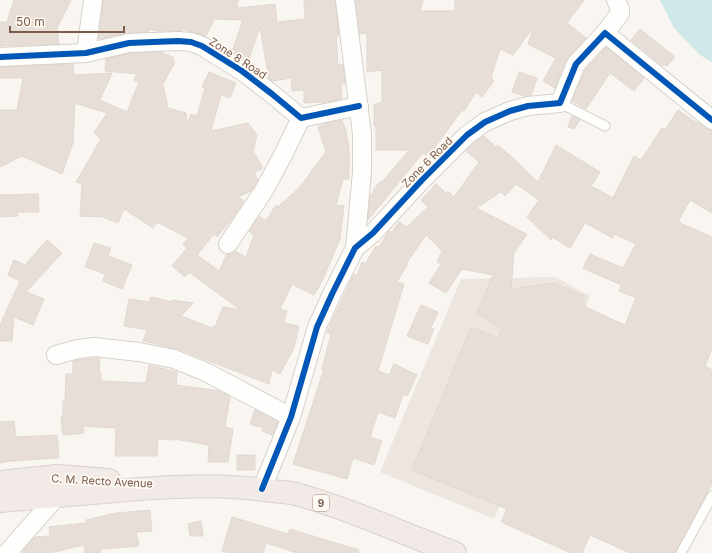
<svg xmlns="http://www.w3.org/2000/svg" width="712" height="553" font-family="Inter,sans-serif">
	<rect width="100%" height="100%" fill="#f9f5f0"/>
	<!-- industrial -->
	<path fill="#ede5e0" d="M555,277L590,296L494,519L380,472L461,279Z"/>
	<!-- water -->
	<path fill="#d0e8ea" d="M660,0H712V62L700,55L674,28Z"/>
	<!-- building -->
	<g fill="#e6ded7" stroke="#e2d8d2" fill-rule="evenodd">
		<path d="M14,0H71L57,28L59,44L0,46V22H7Z"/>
		<path d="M103,0H238L237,8L275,4L277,22L305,19L304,0H335L339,36H336L338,65H343L345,84H341L342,99L333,100L334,101L325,102L304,103V90L292,91L291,78L273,81L269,79L260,27L248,62L232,52L243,20L214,19L206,36L182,29L181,31H157L149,29L148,32L127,33L98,39Z"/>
		<path d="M356,0H423L420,11H455V0H584L567,23L586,38L566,60L555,88L543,81L556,58L528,44L534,26L513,55L500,49L491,78L494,81L482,97L476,92L464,111L462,110L433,150L431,149L426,155L423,153L368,220L370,196L375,190H373L381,181L382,182L409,150H376V126H374V105L384,101H382V70L367,72V33L360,34Z"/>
		<path d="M640,29L675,57L667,66L664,64L663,66L631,40Z"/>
		<path d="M606,47L644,78L634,91L610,73L586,109L572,101L585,70Z"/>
		<path d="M161,52L174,58L173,62H175L163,84L168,108L186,113L187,124L191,114L197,116L205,88L202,87L209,72L236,83L230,98L221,95L211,131L248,123L257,135L253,151L263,168L254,173L258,180L251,191L238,197L244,201L232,219L217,237L214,234L197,255L219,271L227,254H232L235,251L246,257L254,235L249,231L259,216L266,221L276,205L278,207L300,187L326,152L318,127L328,123L342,120L346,131L349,147V179H343L336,205L344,206L340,239L323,279L314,295L292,284L280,309L287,311L284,323L299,326L294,348L280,374L272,370L269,384L178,349L143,341L147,330L124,326L129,299L149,302L151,297L172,302V300L193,303L181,316L212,328L213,326L215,327L223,307L241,310L189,272L185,277L172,266L187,248L183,245L188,238L157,222L153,228L124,209L118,223L103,217L80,216L82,184L76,182L101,139L94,133L107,113L75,103L73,143L62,174L22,156L0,167V110H17L23,78H0V67L73,64L74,75L112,73L100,100L127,112L139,82L134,80L137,74L105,71L106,59L130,53Z"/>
		<path d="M519,72L537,78L531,95L524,96L512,92Z"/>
		<path d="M678,110L697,123V122L706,128L712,130V213L690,200L678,222L712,237V349L705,366L712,370V484L675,553H630L590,535L582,553H571L501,522L507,509L412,470L471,327L498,338L502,329L477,313L493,275L462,269L446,293L429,283L441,264L437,262L442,251L426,235L406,264L407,265L397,282L404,284L378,371L389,375L394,364L417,375L407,396L403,394L395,418L378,412L370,437L382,441L374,465L353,458L347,479L293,464L324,369H322L331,334L327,332L354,274L357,276L362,262L365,264L376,246L379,247L389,231L392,232L399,222L407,227L428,207L421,200L436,184L446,193L448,191L454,197L479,162L466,151L474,143L484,136L496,147L498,145L514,159L538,182L556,145L600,172L591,186L613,198L634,156L641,160L662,128L665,130ZM516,184L539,200L527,217L551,240L552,237L570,248L585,223L613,238L614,234L636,244L623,268L590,254L583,268L621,285L619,291L636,298L625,325L581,305L585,296L553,283L511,289L514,253L527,234L476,208L501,192L505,196Z"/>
		<path d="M572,116L580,120L574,129L568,127Z"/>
		<path d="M38,194L39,212H17L18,216L0,217V195Z"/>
		<path d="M47,240L62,253L26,292L44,299L33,325L14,317L12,341H0V325L20,281L8,275L14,260L25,265Z"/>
		<path d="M94,243L111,248L108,256L132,265L122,289L103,281L105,274L85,267Z"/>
		<path d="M421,305L438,312L431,328L434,329L428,344L407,336Z"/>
		<path d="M94,358H100L99,373H101V381L146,383L149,365L177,372L176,385L220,391L230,397L225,427L233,429L228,462H208L209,445L174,439V440L158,439L157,456H115L116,428L83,426L84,433L63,435L61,417H63V401H65L66,374H73V361Z"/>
		<path d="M255,410L278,422L272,435L262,431L263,428L250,424Z"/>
		<path d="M14,421L16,437L57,435L59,458L11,461L0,463V422Z"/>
		<rect x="237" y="455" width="18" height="15"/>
		<path d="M150,510L152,531L136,532L139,546L101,549V553H85L84,545L50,553H23V551L35,537L50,536L49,527L86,523V520L117,513Z"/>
		<path d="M232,517L288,534L290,529L359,550L358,553H297L266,543L263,553H229L222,551Z"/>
		<path d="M201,521L203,536H190L188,524Z"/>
	</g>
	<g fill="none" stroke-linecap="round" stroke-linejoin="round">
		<!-- lane casing -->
		<g stroke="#d7d1cb" stroke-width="11">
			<g id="lane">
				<path d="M560,103L605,126"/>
				<path d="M681,553L712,496"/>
			</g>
		</g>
		<!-- street casing -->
		<g stroke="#d7d1cb" stroke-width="20">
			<g id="street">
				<path d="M345,0L362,134V172L355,248"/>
				<path d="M605,33L620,13V9L616,0"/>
				<path d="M86,53L93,0"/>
				<path d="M0,57L86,53L129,43L178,41L191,42L202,46L242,71L272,94L301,118L359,106"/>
				<path d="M228,244L263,192L282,157L301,118"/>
				<path d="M56,355L78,349L94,347L139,352L174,359L206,372L291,417"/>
				<path d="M262,489L291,417L317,327L332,294L355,248L373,233L422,180L467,135L485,122L510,111L528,106L560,103L576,64L605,33L712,120"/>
				<path d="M7,553L58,495"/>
			</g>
		</g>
		<!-- highway casing -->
		<g stroke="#dad1cc" stroke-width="24">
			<g id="highway">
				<path d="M0,482L57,476L109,480"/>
				<path d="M0,501C46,497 92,493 139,489C184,486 227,484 272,491C279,492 288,492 296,494C350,509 402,533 455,553"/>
			</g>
		</g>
		<!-- lane -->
		<use href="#lane" stroke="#fefefd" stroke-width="9"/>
		<!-- street -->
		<use href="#street" stroke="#fefefd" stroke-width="18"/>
		<!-- highway -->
		<use href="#highway" stroke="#f2eae7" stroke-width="22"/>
		<!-- cycleway casing -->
		<g stroke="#fffaf3" stroke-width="8">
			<g id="cycleway">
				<path d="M0,57L86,53L129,43L178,41L191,42L202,46L242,71L272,94L301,118L359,106"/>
				<path d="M262,489L291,417L317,327L332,294L355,248L373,233L422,180L467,135L485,122L510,111L528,106L560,103L576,64L605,33L712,120"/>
			</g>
		</g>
		<!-- cycleway -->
		<use href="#cycleway" stroke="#0057b8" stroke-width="6"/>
	</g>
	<g text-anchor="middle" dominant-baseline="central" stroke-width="3.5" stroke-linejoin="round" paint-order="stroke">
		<!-- shield labels -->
		<rect fill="#fffaf3" stroke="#a28b7f" stroke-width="1" x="313" y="495" width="16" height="16" rx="3"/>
		<g font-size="10" font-weight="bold" fill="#7a5c4d">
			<text x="321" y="503">9</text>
		</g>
		<!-- street labels -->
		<g font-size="11" fill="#7a5c4d" stroke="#fffaf3">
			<text transform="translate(238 58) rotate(33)">Zone 8 Road</text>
			<text transform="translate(427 162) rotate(-45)">Zone 6 Road</text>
			<text transform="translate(102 481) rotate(3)">C. M. Recto Avenue</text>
		</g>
	</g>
	<!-- scale -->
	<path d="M10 26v6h114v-6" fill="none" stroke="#7a5c4d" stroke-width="2"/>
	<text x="16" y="26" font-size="12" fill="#7a5c4d" stroke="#fffaf3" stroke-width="3" paint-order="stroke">50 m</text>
</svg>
